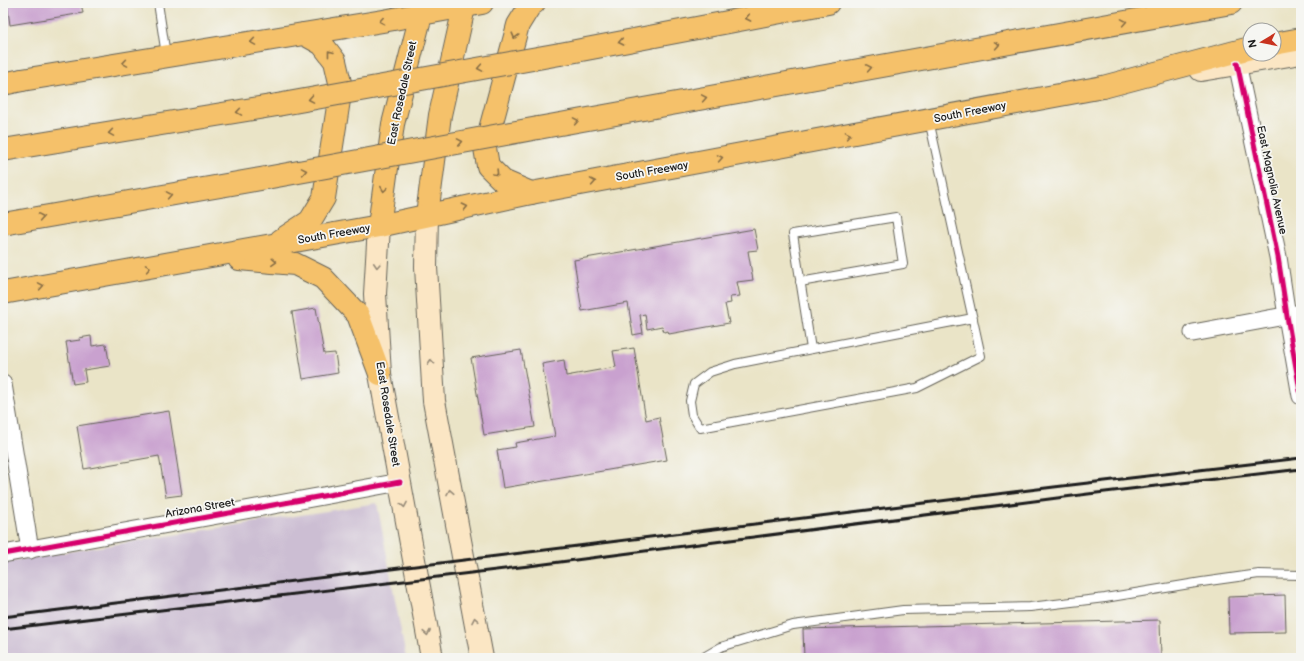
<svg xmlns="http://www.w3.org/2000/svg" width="1304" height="661" font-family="'Balsamiq Sans',sans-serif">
	<rect width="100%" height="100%" fill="#f6f6f2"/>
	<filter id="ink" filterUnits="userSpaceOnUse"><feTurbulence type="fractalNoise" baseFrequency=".025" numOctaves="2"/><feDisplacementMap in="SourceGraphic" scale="8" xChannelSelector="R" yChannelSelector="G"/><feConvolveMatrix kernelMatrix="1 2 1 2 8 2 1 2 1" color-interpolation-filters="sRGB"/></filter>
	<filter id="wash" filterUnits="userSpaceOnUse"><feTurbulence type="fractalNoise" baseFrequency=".012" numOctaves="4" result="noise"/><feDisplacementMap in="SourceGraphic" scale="16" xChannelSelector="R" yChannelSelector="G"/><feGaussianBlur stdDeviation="0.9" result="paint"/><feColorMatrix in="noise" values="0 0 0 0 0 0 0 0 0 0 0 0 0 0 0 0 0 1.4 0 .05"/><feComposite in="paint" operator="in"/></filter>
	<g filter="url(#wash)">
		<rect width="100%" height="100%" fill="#eae4c7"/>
		<!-- industrial -->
		<path fill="#ccbed3" d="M377,503L406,658H3V562Z"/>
		<g id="blocks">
			<!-- building -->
			<g fill="#c9a1cf">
				<path d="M7,3H81L83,13L10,25Z"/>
				<path d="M754,229L758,250L748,251L753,280L737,282L740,296L730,297L731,303L725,304L729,323L669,334L668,331L664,332L662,326L647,329L645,314L640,315L643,333L633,335L628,303L582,311L574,260Z"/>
				<path d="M316,308L324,354L335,353L338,373L303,379L292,312Z"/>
				<path d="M91,336L92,346L106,344L110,366L84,370L86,382L73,384L66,342L80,340L79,338Z"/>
				<path d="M634,348L646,420L659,417L667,460L503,488L497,450L516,447L515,443L555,436L542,364L564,360L566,376L616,367L613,351Z"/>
				<path d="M521,350L535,427L484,435L471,358Z"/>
				<path d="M169,411L182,495L166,497L159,456L84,469L77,426Z"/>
				<path d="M1285,595L1286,632L1229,633L1228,597Z"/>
				<path d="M1160,620L1161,658H804L803,629Z"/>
			</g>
		</g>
	</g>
	<g filter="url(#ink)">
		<use href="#blocks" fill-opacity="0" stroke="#646258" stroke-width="1"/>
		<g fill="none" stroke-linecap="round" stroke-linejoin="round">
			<!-- service casing -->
			<g stroke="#646258" stroke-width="10">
				<g id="service">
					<path d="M158,3L166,55"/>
					<path d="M929,120L981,356L917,388L700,428L692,415L690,401L694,384L710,372L735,364L973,318"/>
					<path d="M800,282L903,264L896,217L793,234L811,349"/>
					<path d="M702,658L721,647L793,625L903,610L1030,607L1105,598L1202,582L1259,574L1301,575"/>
				</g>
			</g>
			<!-- minor casing -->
			<g stroke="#646258" stroke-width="19">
				<g id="minor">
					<path d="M1237,63L1278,257L1287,316L1301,396"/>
					<path d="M1193,333L1301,313"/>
					<path d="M3,384L30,550"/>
					<path d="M3,554L400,482"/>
				</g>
			</g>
			<!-- secondary casing -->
			<g stroke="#646258" stroke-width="24">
				<g id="secondary">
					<path d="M1201,70L1301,53"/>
					<path d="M427,215L426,267L434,401L482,658"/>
					<path d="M379,226L375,294L380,374L432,658"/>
				</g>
			</g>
			<!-- primary casing -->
			<g stroke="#646258" stroke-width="24">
				<g id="primary">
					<path d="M22,80L383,21L482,3"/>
					<path d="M531,193L503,181L488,166L485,148L518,25L531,4L534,3"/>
					<path d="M427,215L440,115L465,3"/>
					<path d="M379,226L393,124L424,3"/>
					<path d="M281,240L310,221L324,198L341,87L335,61L322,44L304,34"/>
					<path d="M239,259L295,264L323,278L358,315L380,374"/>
					<path d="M3,293L379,226L531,193L1103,87"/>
				</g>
			</g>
			<!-- motorway casing -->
			<g stroke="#646258" stroke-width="24">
				<g id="motorway">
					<path d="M1274,44L1301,39"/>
					<path d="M560,54L828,3"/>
					<path d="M3,84L22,80"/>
					<path d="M1103,87L1250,48"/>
					<path d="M538,128L1231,3"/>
					<path d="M3,150L277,105"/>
					<path d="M3,224L266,178"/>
				</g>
			</g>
			<!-- service -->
			<use href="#service" stroke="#fff" stroke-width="8"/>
			<!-- minor -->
			<use href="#minor" stroke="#fff" stroke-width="17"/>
			<!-- secondary -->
			<use href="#secondary" stroke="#fbe6c4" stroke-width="22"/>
			<!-- primary -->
			<use href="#primary" stroke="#f5c16b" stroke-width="22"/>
			<!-- motorway -->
			<use href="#motorway" stroke="#f5c16b" stroke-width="22"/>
			<!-- rail -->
			<g stroke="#1c1c1c" stroke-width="3">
				<path d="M3,617L1054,487L1301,458"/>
				<path d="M3,629L529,566L1088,494L1301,469"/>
			</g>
			<!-- motorway-bridge casing -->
			<g stroke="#646258" stroke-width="24" stroke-linecap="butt">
				<g id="motorway-bridge">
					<path d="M277,105L560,54"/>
					<path d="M266,178L538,128"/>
				</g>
			</g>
			<!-- motorway-bridge -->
			<use href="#motorway-bridge" stroke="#f5c16b" stroke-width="22"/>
			<!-- cycleway casing -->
			<g stroke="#f6f6f2" stroke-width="8">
				<g id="cycleway">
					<path d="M1237,63L1278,257L1287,316L1301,396"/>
					<path d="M3,554L400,482"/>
				</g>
			</g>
			<!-- cycleway -->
			<use href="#cycleway" stroke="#d6006c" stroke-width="5"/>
		</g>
		<!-- one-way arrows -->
		<defs><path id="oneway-chevron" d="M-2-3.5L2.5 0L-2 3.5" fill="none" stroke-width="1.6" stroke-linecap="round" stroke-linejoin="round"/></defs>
		<g stroke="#886e44">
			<use href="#oneway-chevron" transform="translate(748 18) rotate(169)"/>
			<use href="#oneway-chevron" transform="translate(382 21) rotate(170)"/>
			<use href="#oneway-chevron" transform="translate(1124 22) rotate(-10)"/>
			<use href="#oneway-chevron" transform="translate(515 36) rotate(105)"/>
			<use href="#oneway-chevron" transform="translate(253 42) rotate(171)"/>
			<use href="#oneway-chevron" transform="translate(621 42) rotate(169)"/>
			<use href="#oneway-chevron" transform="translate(997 45) rotate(-10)"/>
			<use href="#oneway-chevron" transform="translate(330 53) rotate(-128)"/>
			<use href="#oneway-chevron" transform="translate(125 63) rotate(171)"/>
			<use href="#oneway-chevron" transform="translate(480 68) rotate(170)"/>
			<use href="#oneway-chevron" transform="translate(869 68) rotate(-10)"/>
			<use href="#oneway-chevron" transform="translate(704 98) rotate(-10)"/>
			<use href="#oneway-chevron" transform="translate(311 99) rotate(170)"/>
			<use href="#oneway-chevron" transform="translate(239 112) rotate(171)"/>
			<use href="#oneway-chevron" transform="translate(576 121) rotate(-10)"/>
			<use href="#oneway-chevron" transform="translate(111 133) rotate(171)"/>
			<use href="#oneway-chevron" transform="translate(848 135) rotate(-10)"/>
			<use href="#oneway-chevron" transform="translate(460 142) rotate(-10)"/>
			<use href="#oneway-chevron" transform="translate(720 158) rotate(-10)"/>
			<use href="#oneway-chevron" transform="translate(304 171) rotate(-10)"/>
			<use href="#oneway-chevron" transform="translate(496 173) rotate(46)"/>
			<use href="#oneway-chevron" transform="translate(593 182) rotate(-10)"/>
			<use href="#oneway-chevron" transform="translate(384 189) rotate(98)"/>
			<use href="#oneway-chevron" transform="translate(169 195) rotate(-10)"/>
			<use href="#oneway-chevron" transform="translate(465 207) rotate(-12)"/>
			<use href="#oneway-chevron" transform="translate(41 217) rotate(-10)"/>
			<use href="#oneway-chevron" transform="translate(274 262) rotate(4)"/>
			<use href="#oneway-chevron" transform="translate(148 268) rotate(-10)"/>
			<use href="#oneway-chevron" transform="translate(41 286) rotate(-10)"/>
		</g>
		<g stroke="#978b78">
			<use href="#oneway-chevron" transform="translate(377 265) rotate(93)"/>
			<use href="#oneway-chevron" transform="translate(431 362) rotate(-94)"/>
			<use href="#oneway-chevron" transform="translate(450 492) rotate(-101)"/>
			<use href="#oneway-chevron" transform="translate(404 505) rotate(80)"/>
			<use href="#oneway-chevron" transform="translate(475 620) rotate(-101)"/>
			<use href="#oneway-chevron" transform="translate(427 633) rotate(80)"/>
		</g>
	</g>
	<g text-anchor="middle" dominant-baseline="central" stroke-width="3.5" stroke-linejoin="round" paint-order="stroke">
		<!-- street labels -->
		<g font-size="11" fill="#1c1c1c" stroke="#f6f6f2">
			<text transform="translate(402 93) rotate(-78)">East Rosedale Street</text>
			<text transform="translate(970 112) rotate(-11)">South Freeway</text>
			<text transform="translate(652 171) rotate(-10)">South Freeway</text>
			<text transform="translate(1272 180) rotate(78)">East Magnolia Avenue</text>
			<text transform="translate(334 234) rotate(-10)">South Freeway</text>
			<text transform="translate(388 414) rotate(81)">East Rosedale Street</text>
			<text transform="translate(200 508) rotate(-10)">Arizona Street</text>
		</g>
	</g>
	<!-- margin -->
	<rect width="1304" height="661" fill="none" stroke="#f6f6f2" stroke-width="16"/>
	<!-- north arrow -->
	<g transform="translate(1262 42) rotate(260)"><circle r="19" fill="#f6f6f2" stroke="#9f9f9c"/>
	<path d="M0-3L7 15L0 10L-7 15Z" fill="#c8321e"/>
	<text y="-6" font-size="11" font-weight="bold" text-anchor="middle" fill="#1c1c1c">N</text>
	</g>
</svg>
